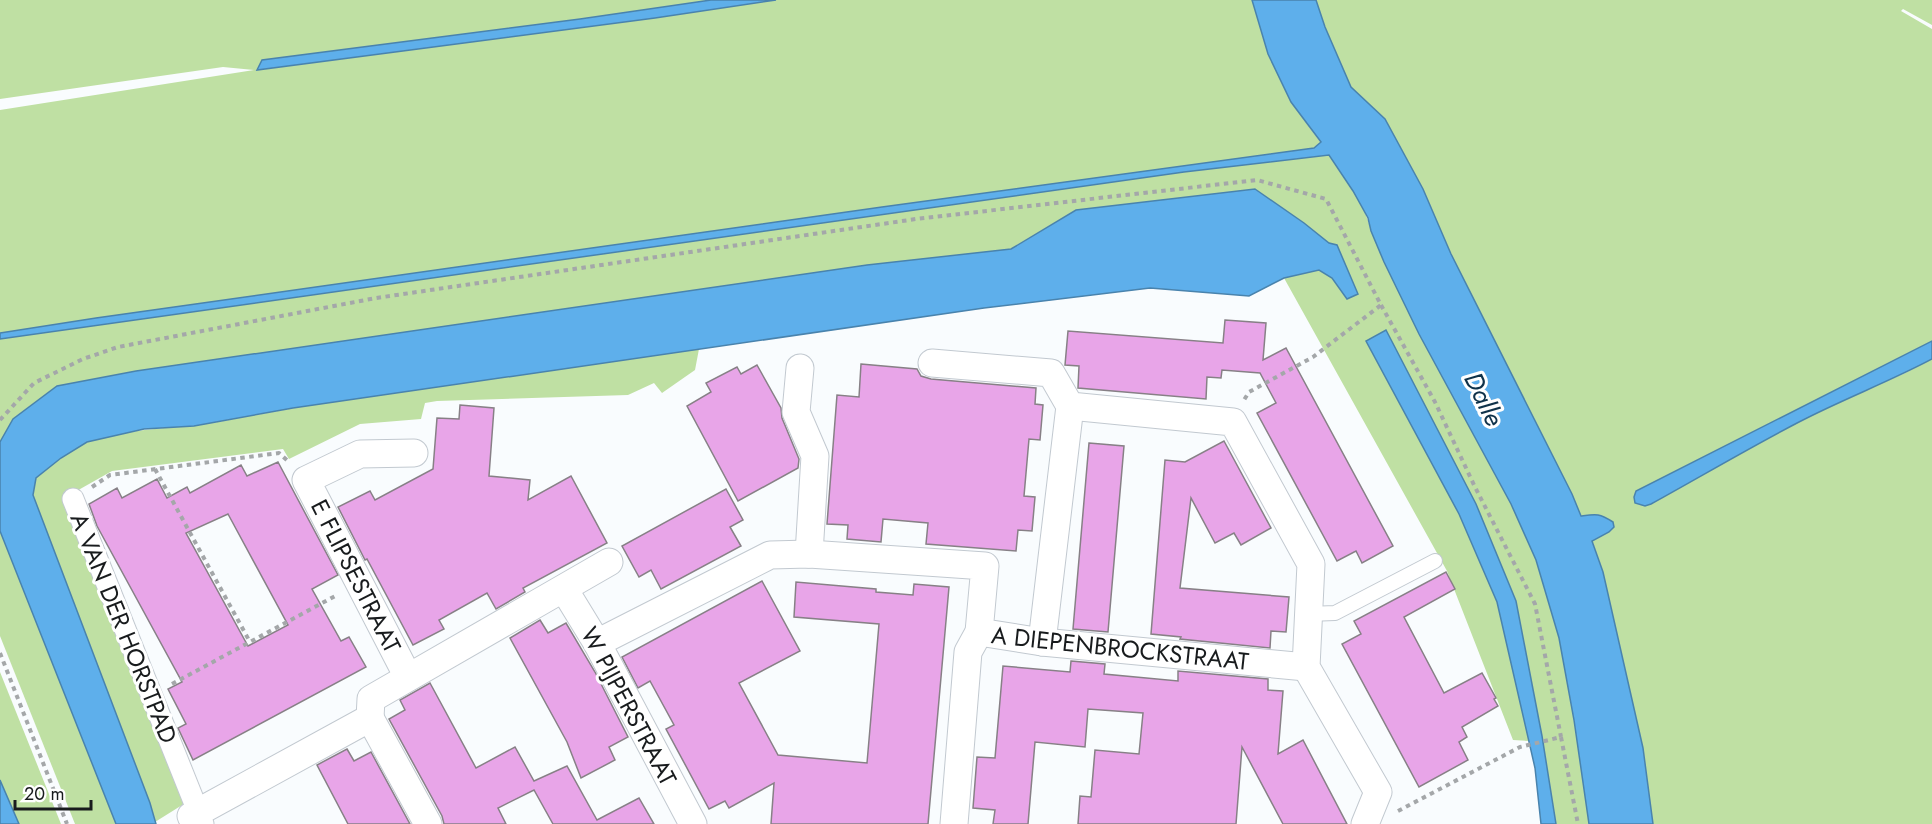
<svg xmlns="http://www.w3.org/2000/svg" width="1932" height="824" font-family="Jost,sans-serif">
	<rect width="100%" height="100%" fill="#f9fcfe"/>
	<!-- green -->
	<g fill="#bfe0a3">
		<path d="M0,0H711L580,19L262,60L258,70L655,18L776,0H1252L1268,54L1291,102L1321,143L1314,148L1303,150L882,207L0,333V110L254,70L223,67L0,99Z"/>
		<path d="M1316,0H1932V25L1903,9L1901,11L1932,29V341L1636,491L1634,497L1882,383L1903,374L1932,359V824H1653L1643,748L1603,572L1592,540L1609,532L1581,516L1572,494L1451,254L1423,189L1385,119L1351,87L1325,27Z"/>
		<path d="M1329,155C1345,179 1365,203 1371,231L1419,334L1511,504L1536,560L1559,638L1574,720L1589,824H1556L1542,736L1516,601L1476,504L1386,331L1366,341L1459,514L1497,602L1529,741L1513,740L1447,571L1284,278L1319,270L1332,278L1347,299L1357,294L1337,245L1329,243L1304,223L1255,189L1076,210L1011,249L136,371L57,386L13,419L0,442V339L1184,172Z"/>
		<path d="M699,349L695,370L662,393L654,383L628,395L437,401L425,403L421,419L360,424L289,459L283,449L112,471L66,497L187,802L155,822L150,803L33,495L36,478C52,466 69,448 88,442C132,427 178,429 223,421C380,391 540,372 699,349Z"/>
		<path d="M0,531L116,824H75L0,636Z"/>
		<path d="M0,672L61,824H19L0,780Z"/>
	</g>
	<!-- water -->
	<g fill="#5eafeb" stroke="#4983ad" stroke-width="1.5">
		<path d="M711,0H776L655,18L257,70L262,60L580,19Z"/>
		<path d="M1252,0H1316L1325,27L1351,87L1385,119L1423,189L1451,254L1572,494L1581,516C1596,514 1599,513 1613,522L1614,527L1609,532L1592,541L1603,572L1643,748L1653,824H1589L1574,720L1559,638L1536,560L1511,504L1419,334L1384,262L1371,231L1368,218L1353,191L1329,155L1184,172L0,339V333L96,318L882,207L1314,148L1321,142L1291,102L1268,54Z"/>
		<path d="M1255,189L1304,223L1329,243L1337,245L1358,294L1347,299L1332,278L1319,270L1284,278L1249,296L1150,288L984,308L293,408L194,426L144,429L87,442L61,458L36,478L33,495L150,803L156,824H116L0,531V442L13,419L57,386L136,371L867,265L1011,249L1076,210Z"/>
		<path d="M1386,330L1476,504L1516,601L1542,736L1556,824H1541L1535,768L1497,602L1459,514L1366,341Z"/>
		<path d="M1932,341V359C1889,382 1843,399 1799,422C1749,448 1700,477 1651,504L1645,506L1635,503L1634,497L1636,491Z"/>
		<path d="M0,780L19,824H0Z"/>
	</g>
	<!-- building -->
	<g fill="#e8a5e8" stroke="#878086" stroke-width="1.5" fill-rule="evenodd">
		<path d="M1225,320L1266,323L1263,360L1286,348L1393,546L1362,563L1356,551L1337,561L1257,413L1276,403L1260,373L1222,370L1221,378L1207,377L1206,399L1078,388L1079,366L1065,365L1068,331L1223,343Z"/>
		<path d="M861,364L917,369L921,376L931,379L1036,388L1035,404L1043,405L1040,440L1029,439L1024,496L1035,497L1032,531L1018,530L1016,551L926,544L928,523L883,519L881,542L847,539L848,525L827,524L837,395L859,397Z"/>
		<path d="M757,365L781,408L782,418L799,459L798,468L738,501L687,406L711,392L706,383L737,367L741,374Z"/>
		<path d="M460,405L494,408L489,476L530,480L528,500L571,476L607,543L523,588L525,592L496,609L487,593L439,620L444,629L413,645L367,559L365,560L338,507L370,491L375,500L433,469L437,418L459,419Z"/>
		<path d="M1224,441L1271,528L1241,545L1234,533L1215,543L1191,498L1180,588L1289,597L1286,632L1271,631L1270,648L1180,639L1181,637L1151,634L1165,460L1185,462Z"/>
		<path d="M1089,443L1124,446L1108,632L1073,629Z"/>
		<path d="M278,462L338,575L312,589L341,641L349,637L366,667L193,760L178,728L186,724L168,689L182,682L97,526L89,504L117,488L122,498L157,479L167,498L187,487L190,493L241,465L247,476ZM228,514L288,625L248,646L186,533Z"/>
		<path d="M726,489L743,520L730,527L741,546L661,589L651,570L639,577L622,546Z"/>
		<path d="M1446,572L1455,589L1404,617L1444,693L1482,673L1496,698L1494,699L1498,706L1462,727L1467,737L1459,742L1468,760L1419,787L1342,644L1361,634L1354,621Z"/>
		<path d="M762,581L800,651L739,683L778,755L867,763L879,624L794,617L796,582L876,589V592L913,595L914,584L949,587L928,824H771L774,783L729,808L725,801L709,809L666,729L674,725L650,681L638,688L622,657Z"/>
		<path d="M540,620L548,633L566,623L595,672L628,737L609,747L615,760L581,778L567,742L510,638Z"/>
		<path d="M1071,661L1105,664L1104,674L1178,681V671L1268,679V690L1283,691L1278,754L1303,740L1347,824H1283L1242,747L1236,824H1078L1080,796L1091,797L1095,750L1139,754L1143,713L1088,709L1085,747L1035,742L1028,824H993L995,810L973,808L977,757L995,758L1003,666L1070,672Z"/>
		<path d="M430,683L476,768L515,747L534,781L567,766L597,820L639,798L654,824H553L534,790L498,808L506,824H444L442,816L389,719L405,710L400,700Z"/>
		<path d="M347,749L354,761L371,752L410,824H348L317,765Z"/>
	</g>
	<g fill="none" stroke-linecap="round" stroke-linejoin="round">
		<!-- service casing -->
		<g stroke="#c2c9d0" stroke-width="16">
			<path id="service" d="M1308,614L1335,613L1435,561"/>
		</g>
		<!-- pedestrian casing -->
		<g stroke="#c2c9d0" stroke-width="23">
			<path id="pedestrian" d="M73,499L203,824"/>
		</g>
		<!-- minor casing -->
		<g stroke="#c2c9d0" stroke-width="29">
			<g id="minor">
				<path d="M932,363L1051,373L1070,406L1233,422L1311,564L1306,667L1378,792L1365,824"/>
				<path d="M800,368L796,412L815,456L809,554"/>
				<path d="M564,589L597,643L693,824"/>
				<path d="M1042,642L1070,406"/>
				<path d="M597,643L770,555L809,554L985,566L979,632L1042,642L1306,667"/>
				<path d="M408,677L306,480L360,454L414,453"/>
				<path d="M370,718L428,824"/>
				<path d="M191,816L370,718L371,699L609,562"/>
				<path d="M954,824L968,652L979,632"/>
			</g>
		</g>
		<!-- path -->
		<g stroke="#a4a7a9" stroke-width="4" stroke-dasharray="4.5 4.5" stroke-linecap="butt">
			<path d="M1381,305L1435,402L1474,485L1535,604L1561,737"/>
			<path d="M0,420L34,383L83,359L118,347L376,298L916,219L1257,180L1326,199L1381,305L1313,357L1249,392L1244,400"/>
			<path d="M155,469L250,642"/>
			<path d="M92,487L110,475L279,453L289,462"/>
			<path d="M0,653L67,824"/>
			<path d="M172,684L337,595"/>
			<path d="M1398,811L1520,747L1561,737L1578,824"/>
		</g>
		<!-- service -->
		<use href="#service" stroke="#fff" stroke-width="14"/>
		<!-- pedestrian -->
		<use href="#pedestrian" stroke="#fff" stroke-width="21"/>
		<!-- minor -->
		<use href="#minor" stroke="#fff" stroke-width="27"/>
	</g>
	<g text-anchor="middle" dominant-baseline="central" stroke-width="6" stroke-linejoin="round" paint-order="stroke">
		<!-- street labels -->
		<g font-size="24" fill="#181b1d" stroke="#fff">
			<text transform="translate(356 576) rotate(63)">E FLIPSESTRAAT</text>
			<text transform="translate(124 628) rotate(68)">A VAN DER HORSTPAD</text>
			<text transform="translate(1120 648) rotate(6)">A DIEPENBROCKSTRAAT</text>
			<text transform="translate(629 706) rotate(62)">W PIJPERSTRAAT</text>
		</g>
		<!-- water labels -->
		<g font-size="26" font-style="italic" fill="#0f324a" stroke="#fff">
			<text transform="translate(1484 399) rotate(64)">Dalle</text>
		</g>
	</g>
	<!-- scale -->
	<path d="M15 800v9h76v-9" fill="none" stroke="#181b1d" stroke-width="3"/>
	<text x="24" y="800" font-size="18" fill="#181b1d" stroke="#ffffff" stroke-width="4.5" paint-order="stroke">20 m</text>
</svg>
